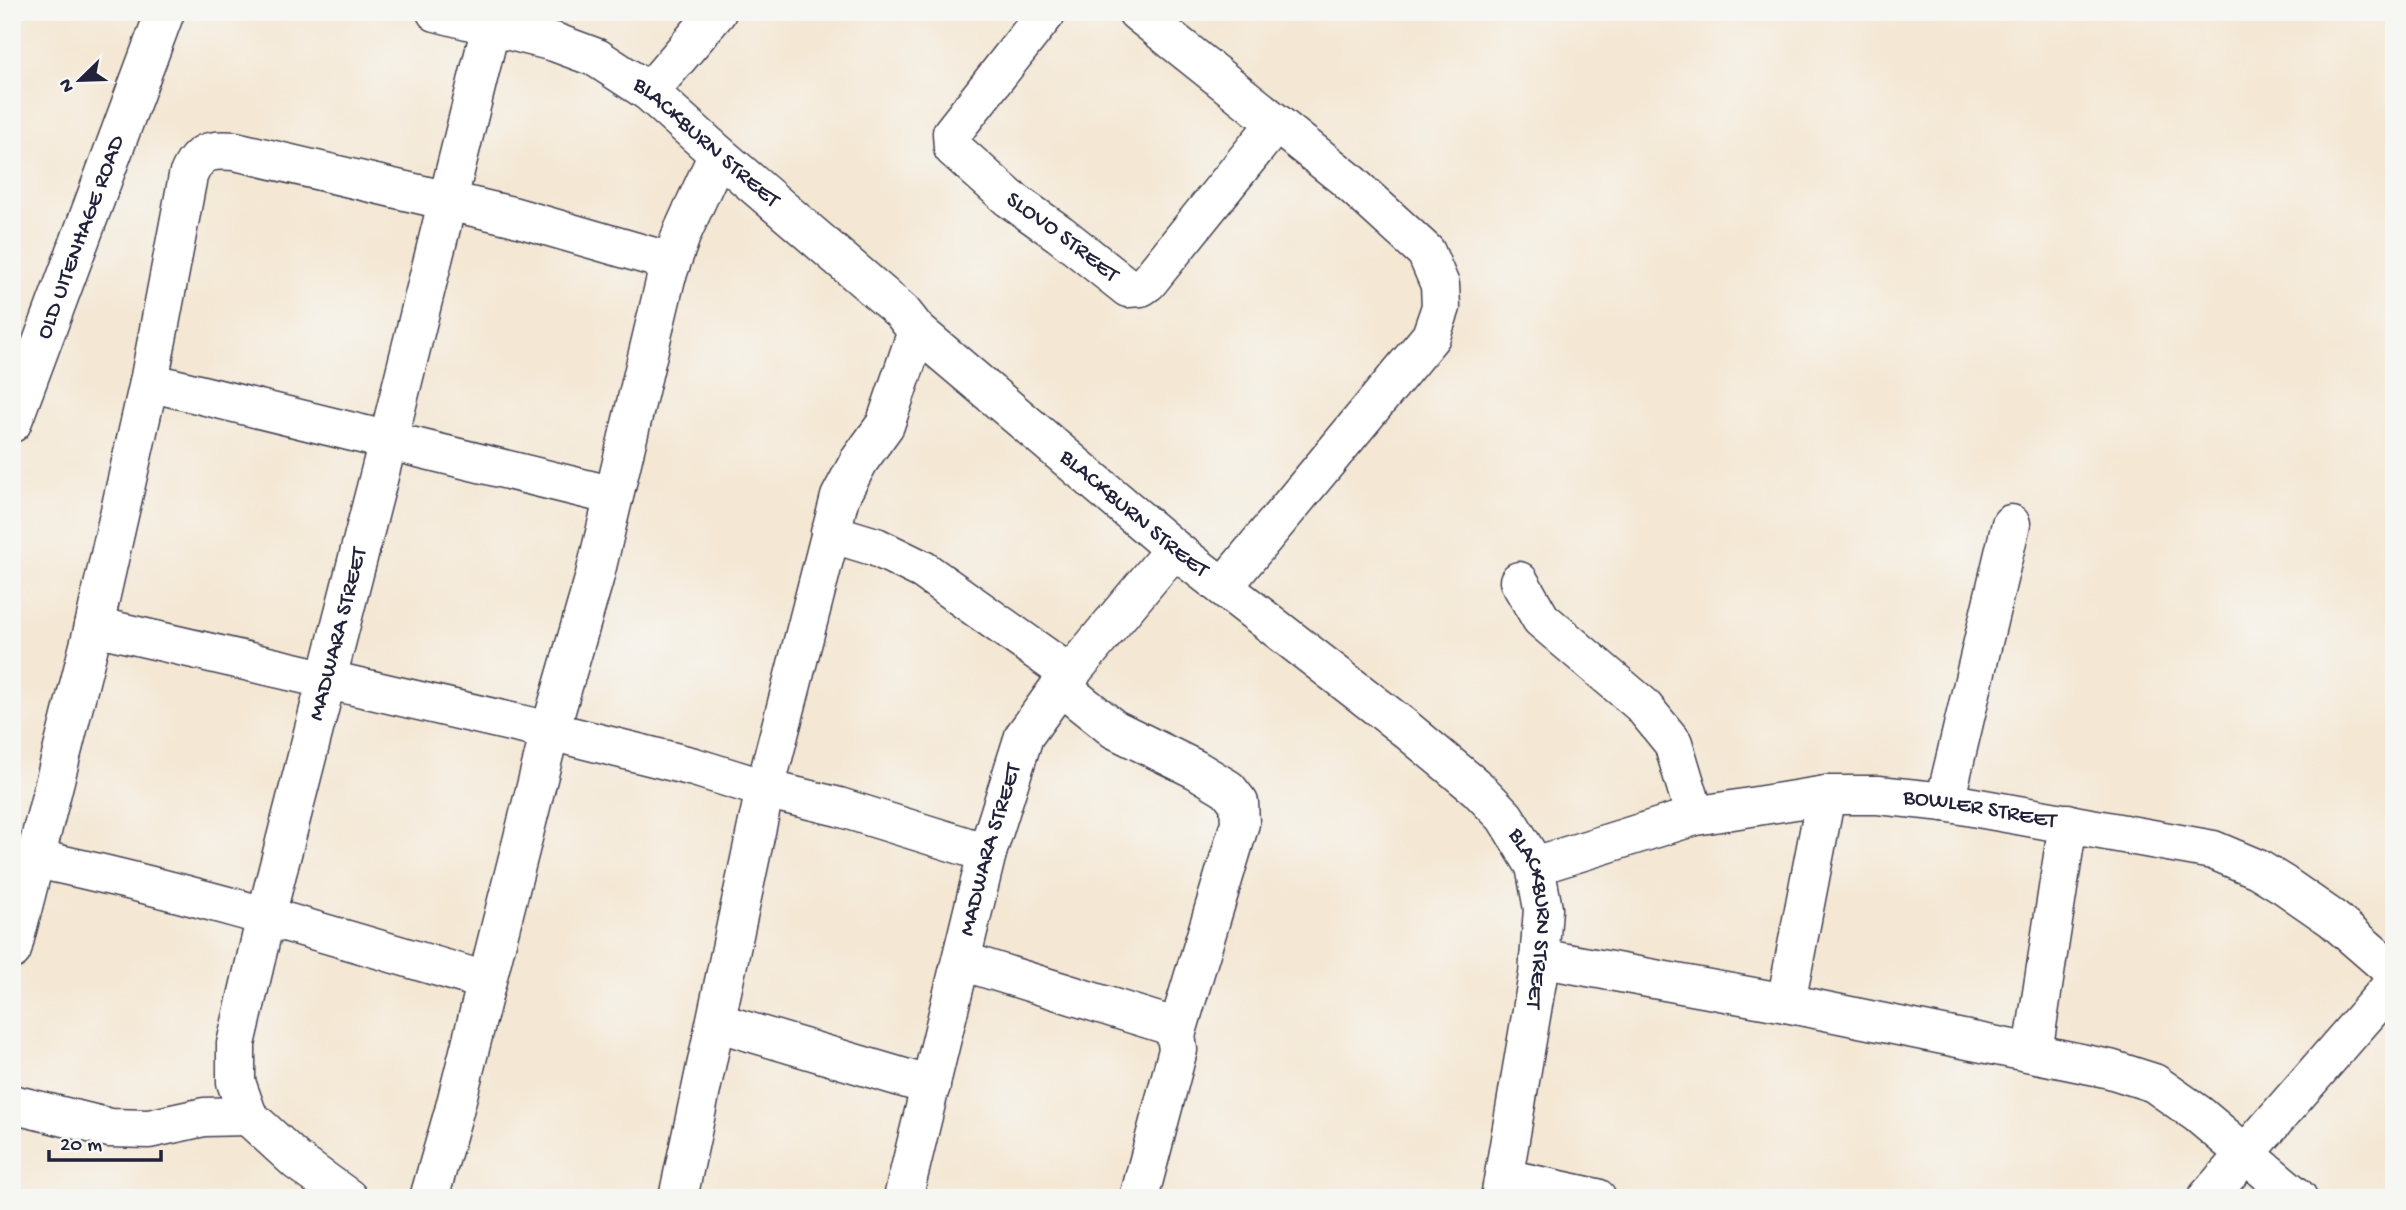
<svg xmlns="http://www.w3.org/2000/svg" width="2406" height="1210" font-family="'Gochi Hand',sans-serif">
	<rect width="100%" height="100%" fill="#f6f6f2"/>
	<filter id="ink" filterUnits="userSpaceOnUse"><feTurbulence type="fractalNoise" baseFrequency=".0143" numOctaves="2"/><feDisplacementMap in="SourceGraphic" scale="14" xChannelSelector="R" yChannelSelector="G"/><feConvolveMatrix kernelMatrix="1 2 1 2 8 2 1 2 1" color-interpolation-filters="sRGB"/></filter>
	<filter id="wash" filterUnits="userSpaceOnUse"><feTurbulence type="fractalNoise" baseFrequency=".00686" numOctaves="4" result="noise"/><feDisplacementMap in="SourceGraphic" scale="28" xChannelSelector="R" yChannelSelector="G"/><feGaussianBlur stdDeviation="1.57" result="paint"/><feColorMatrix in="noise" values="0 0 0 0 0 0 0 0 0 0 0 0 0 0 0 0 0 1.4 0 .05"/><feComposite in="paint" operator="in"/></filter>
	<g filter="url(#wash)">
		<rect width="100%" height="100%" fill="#f4e7d3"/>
	</g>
	<g filter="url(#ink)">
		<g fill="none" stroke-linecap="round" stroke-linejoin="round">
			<!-- minor casing -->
			<g stroke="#424052" stroke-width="41">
				<g id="minor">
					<path id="s1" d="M436,12L554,42L597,58L649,92L718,154L902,312L917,331L1174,549L1406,729L1478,789L1505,817L1535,866L1543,909L1538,975L1500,1198"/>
					<path id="s2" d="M1047,12L952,133L953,148L1009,198L1060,234L1128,288L1141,287L1148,282L1276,123"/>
					<path d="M1137,12L1345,178L1426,252L1440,285L1441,307L1431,336L1223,587"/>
					<path d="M649,92L717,12"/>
					<path d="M149,382L614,496"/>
					<path id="s3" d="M12,423L165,12"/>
					<path d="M830,533L876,547L923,570L1071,675"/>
					<path d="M1519,581L1541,619L1642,705L1673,743L1695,816"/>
					<path d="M94,626L550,731L694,767L765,789L839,807L987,853"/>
					<path d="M1060,686L1114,729L1195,769L1228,789L1239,803L1240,823L1176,1035"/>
					<path d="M1945,802L2011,524"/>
					<path d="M36,859C188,891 337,937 486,981"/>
					<path id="s4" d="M1535,866L1695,816L1826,795H1878L1945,802L2213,850L2258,869L2284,885L2333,919L2394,972"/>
					<path d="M12,950L94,626L149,382L188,176C198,151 210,149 235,151L512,216L671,262"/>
					<path d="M1539,958L1786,1003L2110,1069L2154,1083L2198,1114L2298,1198"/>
					<path d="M962,961L1168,1025L1176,1035L1178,1050L1139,1198"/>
					<path d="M1786,1003L1826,795"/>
					<path d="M716,1022L931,1086"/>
					<path d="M2033,1052L2068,823"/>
					<path d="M12,1104L110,1128L149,1129L204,1117L248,1116"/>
					<path d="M1504,1178L1597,1198"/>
					<path id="s5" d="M348,1198L297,1161L248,1116L236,1082V1044L266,916L388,441L491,26"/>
					<path d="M429,1198L454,1111L550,731L594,579L666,278L682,233L718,154"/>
					<path d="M678,1198L765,789L840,497L859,461L885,425L917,331"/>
					<path id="s6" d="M903,1198L987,853L1024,736L1060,686L1174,549"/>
					<path d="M2207,1198L2394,983"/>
				</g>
			</g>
			<!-- minor -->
			<use href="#minor" stroke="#fff" stroke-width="38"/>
		</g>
	</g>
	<g text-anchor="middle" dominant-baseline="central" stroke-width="5" stroke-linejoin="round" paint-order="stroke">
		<!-- street labels -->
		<g font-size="23" fill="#22223b" stroke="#f6f6f2">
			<text stroke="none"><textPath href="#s1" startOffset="306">BLACKBURN STREET</textPath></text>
			<text stroke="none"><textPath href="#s3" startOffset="198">OLD UITENHAGE ROAD</textPath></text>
			<text stroke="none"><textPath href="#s2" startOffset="310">SLOVO STREET</textPath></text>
			<text stroke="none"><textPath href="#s1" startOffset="873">BLACKBURN STREET</textPath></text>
			<text stroke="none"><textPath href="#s5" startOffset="626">MADWARA STREET</textPath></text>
			<text stroke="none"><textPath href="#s4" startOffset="455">BOWLER STREET</textPath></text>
			<text stroke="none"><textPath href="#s6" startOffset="359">MADWARA STREET</textPath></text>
			<text stroke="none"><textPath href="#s1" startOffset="1461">BLACKBURN STREET</textPath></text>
		</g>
	</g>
	<!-- margin -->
	<rect width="2406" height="1210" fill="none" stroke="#f6f6f2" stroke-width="42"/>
	<!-- north arrow -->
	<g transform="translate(80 80) rotate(247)" stroke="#f6f6f2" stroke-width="5" paint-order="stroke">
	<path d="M0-5L12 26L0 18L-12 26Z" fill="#22223b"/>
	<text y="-10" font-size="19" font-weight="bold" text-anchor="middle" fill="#22223b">N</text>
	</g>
	<!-- scale -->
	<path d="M49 1150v10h112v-10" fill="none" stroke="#22223b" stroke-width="3.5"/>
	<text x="60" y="1150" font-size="21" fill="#22223b" stroke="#f6f6f2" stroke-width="5" paint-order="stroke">20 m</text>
</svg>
